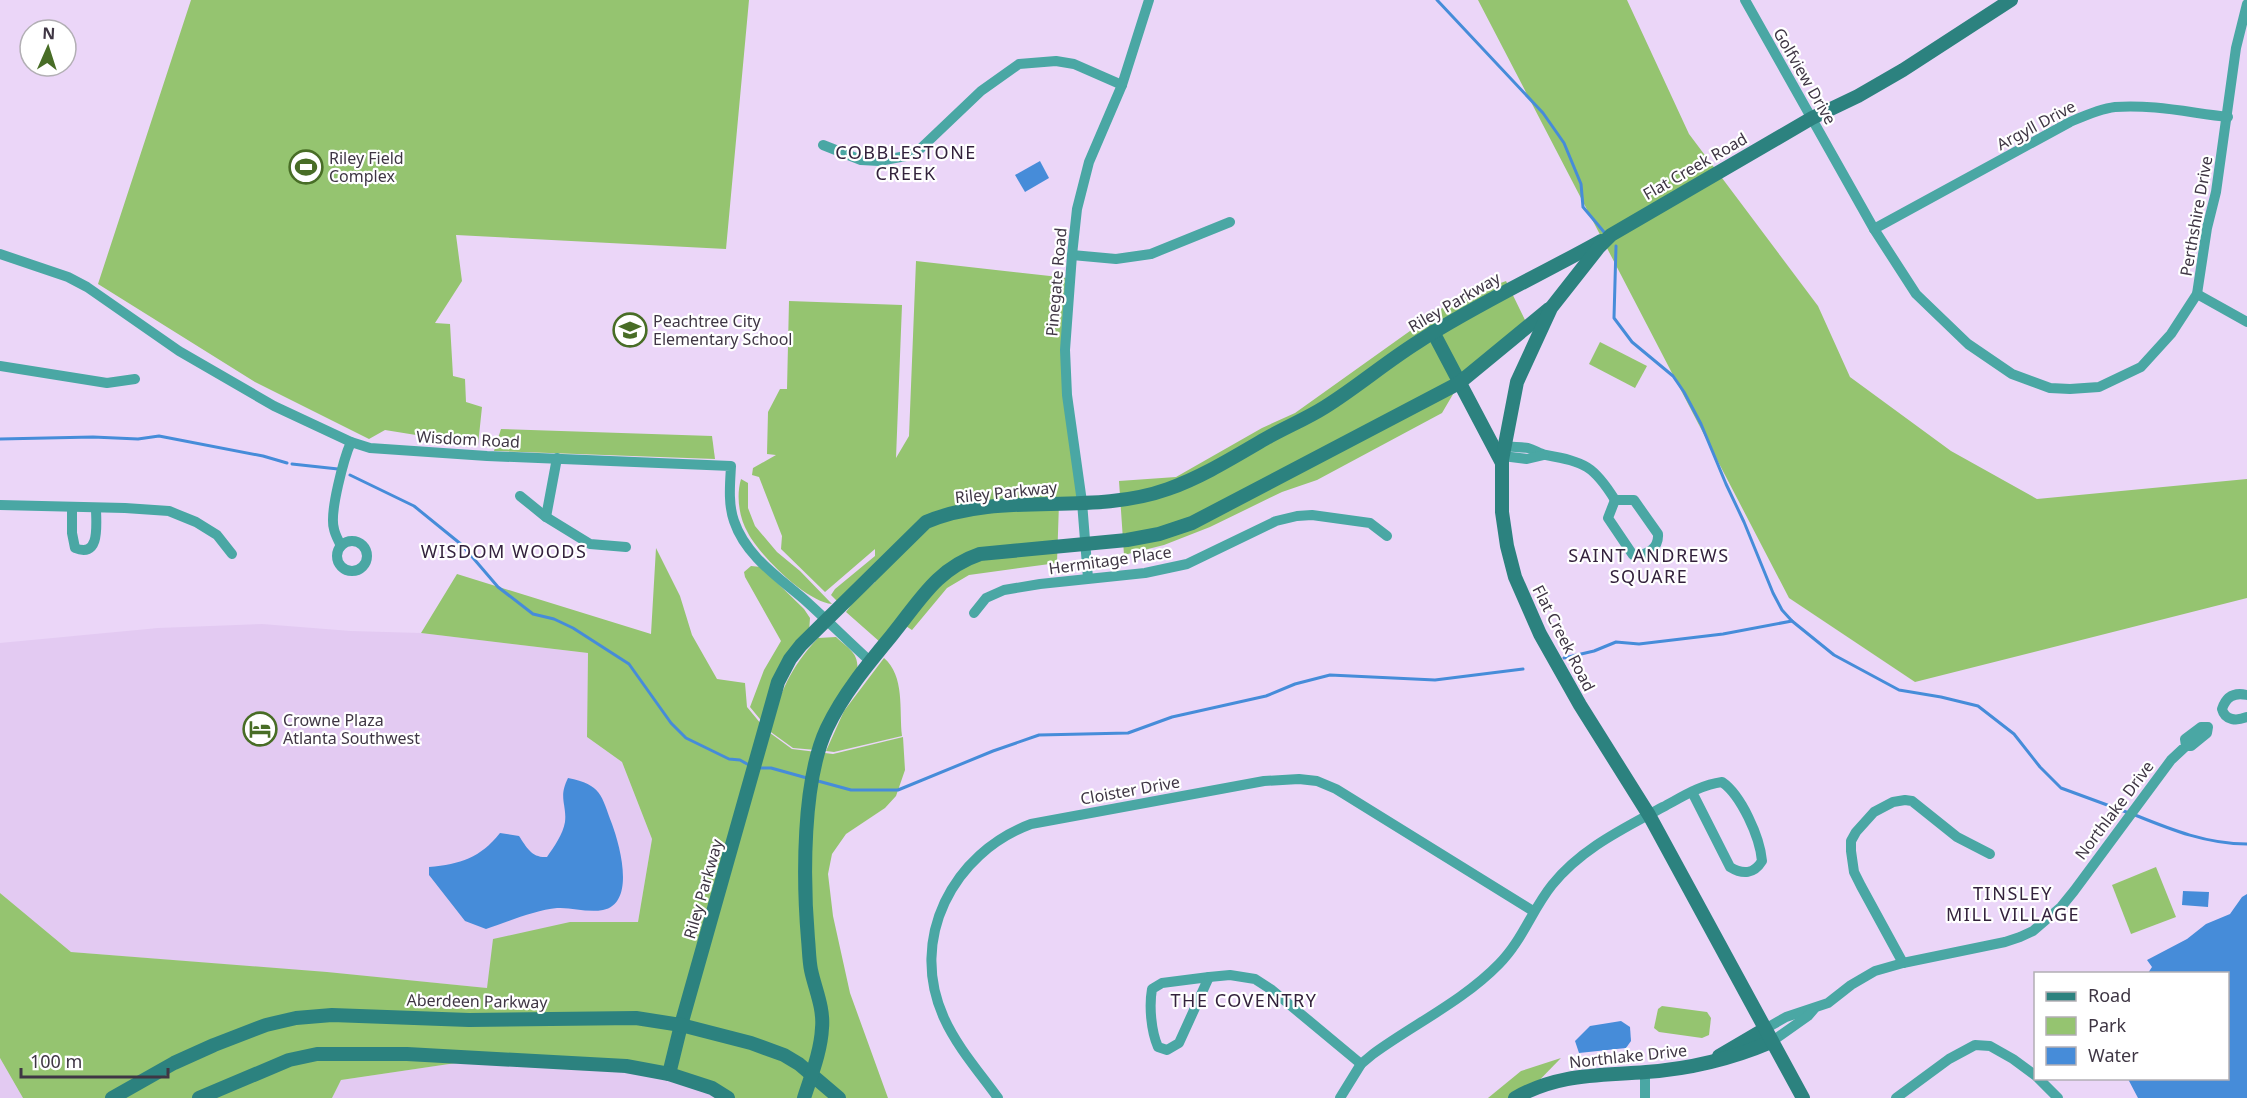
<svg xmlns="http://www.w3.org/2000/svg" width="2247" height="1098" font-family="'Noto Sans',sans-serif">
	<rect width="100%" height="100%" fill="#ebd6f8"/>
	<!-- built -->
	<g fill="#e3caf2">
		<path d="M262,624L351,631L421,633L588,653L587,737L622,762L652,839L638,922H570L487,988L332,973L71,952L0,893V643L158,628Z"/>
		<path d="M0,1058L23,1098H0Z"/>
		<path d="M483,1059L626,1066L728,1098H332L341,1080Z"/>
	</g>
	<!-- green -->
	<g fill="#95c470">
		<path d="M191,0H749L726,249L456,235L462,281L435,323L450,324L453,376L465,379L466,402L482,407L478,445L385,430L369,439L255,382L98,284Z"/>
		<path d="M1478,0H1627L1689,134L1818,306L1850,377L1951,451L2037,499L2247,479V598L1915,682L1789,598Z"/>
		<path d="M916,261L1068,278L1066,381L1082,502L1059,503L1057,563L969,575L947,588L912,630L898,621L880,642L846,612L855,600L875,582V566L837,601L831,595L835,589L875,556V549L825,592L781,549L782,536L759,477L752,475L753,468L776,455L767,454L768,412L780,389H787L789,301L902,305L896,458L909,436Z"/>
		<path d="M1506,281L1525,320L1459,384L1442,413L1317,480L1282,492L1210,527L1164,545L1124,555L1119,481L1176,477L1262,428L1295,413L1452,301Z"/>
		<path d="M1600,342L1647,366L1635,388L1589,364Z"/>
		<path d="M501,429L712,436L715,459L494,451Z"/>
		<path d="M741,479L748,483V508L755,526L777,552L800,571L832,604C807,602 760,556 748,533C739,518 736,496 741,479Z"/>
		<path d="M656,548L680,596L692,635L717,679L745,683L747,707L766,730L792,749L833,754L903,737L905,770L896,796L885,808L846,834L832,854L828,874L833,916L850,993L888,1098H728L669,1074L483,1059L341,1080L332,1098H23L0,1058V893L71,952L327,972L487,988L493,939L570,922H638L652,839L622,762L587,737L588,653L421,633L457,574L651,634Z"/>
		<path d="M751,566L761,567L804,609L810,618L809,632L764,724L750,707L764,670L781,641L745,577L744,572Z"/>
		<path d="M836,637C851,651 860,653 857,676L816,750L793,748L768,730C782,691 789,669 818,638Z"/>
		<path d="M884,658C905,676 899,710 902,736L834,752L826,751L844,711Z"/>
		<path d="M2156,867L2176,917L2131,934L2112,885Z"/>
		<path d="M1662,1006L1707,1012L1711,1018L1709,1035L1702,1038L1659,1032L1654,1028L1658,1009Z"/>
		<path d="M1561,1058L1522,1098H1488L1521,1071Z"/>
	</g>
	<!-- water -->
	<g fill="#468cd9">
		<path d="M1040,161L1049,178L1025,192L1015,175Z"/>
		<path d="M568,778C602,785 601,795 612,824C620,846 636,903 603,910C587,913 572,907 557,908C535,910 507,922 486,929L465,921L429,875V867C461,864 480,858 500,833L519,836C527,848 532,858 547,857C554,847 563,834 565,822C567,804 558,798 568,778Z"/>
		<path d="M2183,891L2209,892L2208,907L2182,905Z"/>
		<path d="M2247,894V1098H2138L2128,1079L2228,1078V974L2148,973L2152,967L2147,960L2187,939L2206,924L2230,914L2242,897Z"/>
		<path d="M1621,1021L1630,1027L1631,1041L1626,1048L1579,1053L1575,1041L1590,1026Z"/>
	</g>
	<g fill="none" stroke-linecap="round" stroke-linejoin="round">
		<!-- stream -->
		<g stroke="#468cd9" stroke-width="3">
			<path d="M1437,0L1543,113L1564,143L1581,184L1583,207L1604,232"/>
			<path d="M1616,246L1614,318L1632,342L1673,376L1684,392L1701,424L1726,484L1744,522L1773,593L1782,610L1792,621L1834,655L1899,690L1941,697L1978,706L2014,734L2040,767L2061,788L2129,813"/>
			<path d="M0,439L93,437L138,439L159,436L263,456L287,463"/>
			<path d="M292,464L338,469"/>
			<path d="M350,475L414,506L462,545L498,587L533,614L554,619L573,628L629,664L671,723L686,738L729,759L740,760L749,765"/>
			<path d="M1564,658L1594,651L1616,642L1639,644L1723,634L1792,621"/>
			<path d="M759,768H771L807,778"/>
			<path d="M818,781L851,790H898L993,751L1039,735L1128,733L1172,717L1266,696L1295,684L1330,675L1435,680L1523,669"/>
			<path d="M2135,815C2172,830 2207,844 2247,844"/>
		</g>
		<!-- street -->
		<g stroke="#4aa7a4" stroke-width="10">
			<path d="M1745,0L1874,229L1916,294L1968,344L2012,374L2050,388L2070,389L2099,387L2141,367L2171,334L2197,294L2207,228L2216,192L2236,48L2247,4"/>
			<path d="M823,145L861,160L879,161L906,156L919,150L981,91L1019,64L1056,61L1074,64L1122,85"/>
			<path d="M1874,229L2070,122C2084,116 2099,109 2115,107C2152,104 2191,113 2228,117"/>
			<path d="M0,254L68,277L87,287L179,351L274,406L351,442L370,448L487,456L731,466C730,484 728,504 734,521C746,557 781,579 807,602C829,622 849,642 871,662"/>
			<path d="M1072,255L1116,259L1151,254L1230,222"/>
			<path d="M2197,294L2247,322"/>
			<path d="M0,366L107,383L135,379"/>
			<path d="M1504,446C1512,447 1521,447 1528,448C1535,450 1540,454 1546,455C1585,462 1594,466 1615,500"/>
			<path d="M1503,456L1527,459L1544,455"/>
			<path d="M520,496L546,517L590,544L626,547"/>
			<path d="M1615,500H1634L1658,534C1659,549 1646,556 1633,555L1608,518Z"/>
			<path d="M0,505L125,508L169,511L196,522L217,535L232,554"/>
			<path d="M72,507V533L75,548C101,559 96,523 96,508"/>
			<path d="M546,517L557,458"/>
			<circle cx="352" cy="556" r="15"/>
			<path d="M341,546C339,541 335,535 334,529C329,513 344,458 351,442"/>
			<path d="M1088,578L1082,502L1067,395L1065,350L1072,255L1077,209L1089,162L1122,85L1149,0"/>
			<path d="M974,613L986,598L1004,590L1040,584L1145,573L1187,564L1276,521L1297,516L1312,515L1370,523L1387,536"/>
			<path d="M2247,695C2234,692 2226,697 2222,709C2225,721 2237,721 2247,717"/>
			<path d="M1903,963L1861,886L1854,872L1851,851V841L1856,832L1874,812L1893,802L1905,800L1912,801L1957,837L1990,854"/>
			<path d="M1209,977L1179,1043L1167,1050L1158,1047C1151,1031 1149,1006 1152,989L1162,983Z"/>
			<path d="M1209,977L1230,975L1255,979L1272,990L1361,1064"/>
			<path d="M1765,1029L1786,1017L1828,1003L1851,985L1875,971L1903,963L2005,942L2020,937L2033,931L2061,907L2074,891L2171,760L2186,746L2185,739L2201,727H2208L2207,733L2191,746H2186"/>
			<path d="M1771,1042L1808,1016L1814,1009"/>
			<path d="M2038,1078L2058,1098"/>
			<path d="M998,1098C980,1073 957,1047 944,1018C908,939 953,853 1031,824L1264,781L1299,779L1317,781L1336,789L1533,911"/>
			<path d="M1340,1098L1361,1064L1373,1054C1414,1024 1463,1001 1499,964C1522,941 1532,910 1552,885C1582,848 1623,829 1663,807C1682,797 1700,785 1722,782C1741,795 1760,837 1762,861C1754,874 1743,875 1730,867L1692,792"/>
			<path d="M1645,1098V1073"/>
			<path d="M1896,1098L1949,1059L1975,1045L1990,1046L2013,1059L2036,1076"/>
		</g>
		<!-- secondary -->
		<g stroke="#2c827f" stroke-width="14">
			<path d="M1433,332L1502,463"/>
			<path d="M1719,1056L1765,1029"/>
			<path d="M669,1074L681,1025L778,682L790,659L801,645L926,522C1002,490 1090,517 1168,489C1202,477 1234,457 1265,439C1284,428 1306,419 1325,407C1357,387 1386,362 1418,342C1477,304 1540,275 1601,241"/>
			<path d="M112,1098L174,1063L214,1045L266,1025L296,1018L332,1015L469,1020L636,1018L681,1025L751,1043L784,1055L799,1064L839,1098"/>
			<path d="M199,1098L289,1060L317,1054H407L626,1066L669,1074L712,1088L728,1098"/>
			<path d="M804,1098C811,1076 821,1051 822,1028C824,1008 815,989 811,970C809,960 809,949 808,939C803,880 802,781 827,728C843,694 868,664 892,635C919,602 936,569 980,554L1127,540L1159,534L1192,523L1459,383L1549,309"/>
			<path d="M1515,1098C1559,1073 1598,1076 1646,1072C1689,1069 1731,1059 1771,1042"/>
			<path d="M1803,1098L1649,815L1580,705L1540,634L1515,577L1507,546L1502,512V460L1517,382L1551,308L1599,247L1611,235L1812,118L1858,96L1903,70L2011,0"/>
		</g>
	</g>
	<!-- icons -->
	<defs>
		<g id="stadium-ring" transform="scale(1.725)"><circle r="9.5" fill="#fff" stroke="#486d26" stroke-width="1.5"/><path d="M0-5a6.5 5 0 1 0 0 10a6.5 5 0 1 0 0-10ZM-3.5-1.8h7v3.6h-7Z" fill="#486d26"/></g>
		<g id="school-ring" transform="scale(1.725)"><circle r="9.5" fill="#fff" stroke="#486d26" stroke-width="1.5"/><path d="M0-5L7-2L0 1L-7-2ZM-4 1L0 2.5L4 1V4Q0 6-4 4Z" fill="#486d26"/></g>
		<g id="hotel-ring" transform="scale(1.725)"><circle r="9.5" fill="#fff" stroke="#486d26" stroke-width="1.5"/><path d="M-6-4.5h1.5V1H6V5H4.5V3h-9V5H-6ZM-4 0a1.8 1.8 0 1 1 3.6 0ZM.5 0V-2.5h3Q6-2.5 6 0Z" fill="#486d26"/></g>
	</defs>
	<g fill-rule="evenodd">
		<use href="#stadium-ring" x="306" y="167"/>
		<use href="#school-ring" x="630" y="330"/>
		<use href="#hotel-ring" x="260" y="729"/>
	</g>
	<g text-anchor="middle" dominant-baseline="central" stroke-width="4.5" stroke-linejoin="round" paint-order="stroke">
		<!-- street labels -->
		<g font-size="16" fill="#3f3644" stroke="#fff">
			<text transform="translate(1805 76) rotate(60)">Golfview Drive</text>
			<text transform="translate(2036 125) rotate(-28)">Argyll Drive</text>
			<text transform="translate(1695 166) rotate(-30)">Flat Creek Road</text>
			<text transform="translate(2196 216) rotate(-80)">Perthshire Drive</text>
			<text transform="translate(1056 282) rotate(-85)">Pinegate Road</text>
			<text transform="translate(1454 302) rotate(-30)">Riley Parkway</text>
			<text transform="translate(468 439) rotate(3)">Wisdom Road</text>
			<text transform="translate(1006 492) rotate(-6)">Riley Parkway</text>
			<text transform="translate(1110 560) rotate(-8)">Hermitage Place</text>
			<text transform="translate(1564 638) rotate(63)">Flat Creek Road</text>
			<text transform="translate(1130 790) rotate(-10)">Cloister Drive</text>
			<text transform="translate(2114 810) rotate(-53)">Northlake Drive</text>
			<text transform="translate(703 889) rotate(-74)">Riley Parkway</text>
			<text transform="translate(477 1001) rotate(1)">Aberdeen Parkway</text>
			<text transform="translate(1628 1056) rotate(-6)">Northlake Drive</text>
		</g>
		<!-- poi labels -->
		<g font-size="16" fill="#3f3644" stroke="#fff" text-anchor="start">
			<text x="329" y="158">Riley Field<tspan x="329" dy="18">Complex</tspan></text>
			<text x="653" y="321">Peachtree City<tspan x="653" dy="18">Elementary School</tspan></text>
			<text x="283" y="720">Crowne Plaza<tspan x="283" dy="18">Atlanta Southwest</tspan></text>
		</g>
		<!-- neighbourhood labels -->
		<g font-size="18" letter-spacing="1.5" fill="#33223c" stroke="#fff">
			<text x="906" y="152">COBBLESTONE<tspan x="906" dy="21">CREEK</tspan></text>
			<text x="504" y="551">WISDOM WOODS</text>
			<text x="1649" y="555">SAINT ANDREWS<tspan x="1649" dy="21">SQUARE</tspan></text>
			<text x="2013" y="893">TINSLEY<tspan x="2013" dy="21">MILL VILLAGE</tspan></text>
			<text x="1244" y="1000">THE COVENTRY</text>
		</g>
	</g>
	<!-- legend -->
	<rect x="2034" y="972" width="195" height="108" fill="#ffffff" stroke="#b2afb4" stroke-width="1.5"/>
	<rect x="2046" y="992" width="30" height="9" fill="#2c827f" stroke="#b2afb4" stroke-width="1.5"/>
	<text x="2088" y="1002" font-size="18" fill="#3f3644">Road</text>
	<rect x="2046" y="1017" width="30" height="18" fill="#95c470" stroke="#b2afb4" stroke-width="1.5"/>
	<text x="2088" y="1032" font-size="18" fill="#3f3644">Park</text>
	<rect x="2046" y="1047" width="30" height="18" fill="#468cd9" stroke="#b2afb4" stroke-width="1.5"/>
	<text x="2088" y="1062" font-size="18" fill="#3f3644">Water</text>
	<!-- north arrow -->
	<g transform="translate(48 48) rotate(3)"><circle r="28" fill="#ffffff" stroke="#b2afb4" stroke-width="1.5"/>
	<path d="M0-4.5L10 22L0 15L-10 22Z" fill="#486d26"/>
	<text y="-9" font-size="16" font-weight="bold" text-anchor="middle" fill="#3f3644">N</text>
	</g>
	<!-- scale -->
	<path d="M21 1068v9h147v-9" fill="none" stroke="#3f3644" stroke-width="3"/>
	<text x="30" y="1068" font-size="18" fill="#3f3644" stroke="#ffffff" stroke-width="4.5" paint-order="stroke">100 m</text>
</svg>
